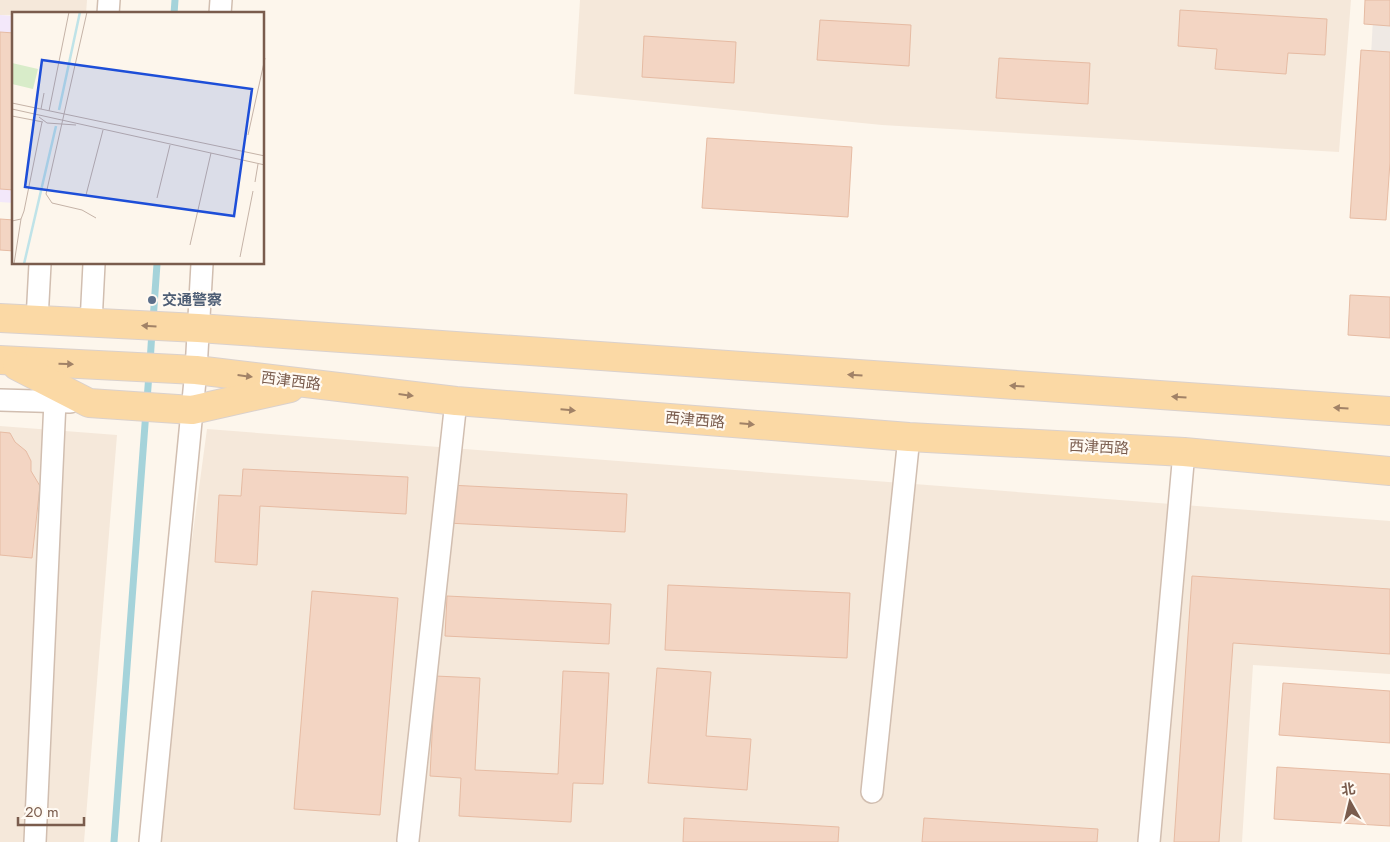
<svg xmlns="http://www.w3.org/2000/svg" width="1390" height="842" font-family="Jost,'Noto Sans SC',sans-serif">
	<rect width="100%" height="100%" fill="#fdf6ec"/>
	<!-- residential -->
	<g fill="#f5e8da">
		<path d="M0,0H87L86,14L0,15Z"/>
		<path d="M580,0H1351L1339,152L882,125L574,94Z"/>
		<path d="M0,426L117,435L84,842H0Z"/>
		<path d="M207,429L1390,521V674L1253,665L1242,842H151Z"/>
	</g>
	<!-- industrial -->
	<path fill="#efe9e4" d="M1374,0H1390V57L1371,56Z"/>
	<!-- education -->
	<path fill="#f3e8fa" d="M0,15L14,16V203L0,202Z"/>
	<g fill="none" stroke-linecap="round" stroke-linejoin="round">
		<!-- stream -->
		<g stroke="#a5d3da" stroke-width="7">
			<path d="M174,14L175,0"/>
			<path d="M153,321L157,264"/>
			<path d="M150,363L152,331"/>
			<path d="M147,400L149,374"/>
			<path d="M114,842L146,411"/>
		</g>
	</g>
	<!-- building -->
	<g fill="#f3d5c3" stroke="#e6bba3">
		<path d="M1365,0H1390V26L1364,24Z"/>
		<path d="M1180,10L1327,19L1325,55L1288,53L1286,74L1215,69L1217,49L1178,46Z"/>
		<path d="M820,20L911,25L909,66L817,60Z"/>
		<path d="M0,32L14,33V190L0,189Z"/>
		<path d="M644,36L736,42L734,83L642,77Z"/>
		<path d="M1361,50L1390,52V162L1386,220L1350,218Z"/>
		<path d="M999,58L1090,63L1088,104L996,98Z"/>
		<path d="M707,138L852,147L848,217L702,208Z"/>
		<path d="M0,219L14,220V251L0,250Z"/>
		<path d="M1350,295L1390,297V338L1348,335Z"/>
		<path d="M0,432L10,433L15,442L26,451L31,461V471L40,486L32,558L0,555Z"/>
		<path d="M243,469L408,477L406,514L260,506L257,565L215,562L219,495L241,496Z"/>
		<path d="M449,485L627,494L625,532L447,523Z"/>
		<path d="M1192,576L1390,589V654L1233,643L1219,842H1174Z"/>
		<path d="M668,585L850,593L847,658L665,650Z"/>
		<path d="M312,591L398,598L380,815L294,809Z"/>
		<path d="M447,596L611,604L609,644L445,636Z"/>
		<path d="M657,668L711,672L706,736L751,739L747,790L648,783Z"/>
		<path d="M563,671L609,673L603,784L573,783L571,822L459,816L461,778L430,776L435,676L480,678L475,770L558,774Z"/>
		<path d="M1283,683L1390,691V743L1279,735Z"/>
		<path d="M1277,767L1390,774V826L1274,819Z"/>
		<path d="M684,818L839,827L838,842H683Z"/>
		<path d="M924,818L1098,829L1097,842H922Z"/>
	</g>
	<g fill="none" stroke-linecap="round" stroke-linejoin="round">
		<!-- minor casing -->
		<g stroke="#d1beb0" stroke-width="24">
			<g id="minor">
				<path d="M108,14L109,0"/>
				<path d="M220,14L221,0"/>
				<path d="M37,320L40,264"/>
				<path d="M91,323L94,264"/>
				<path d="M0,400L70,402"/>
				<path d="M872,792L909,437"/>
				<path d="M408,840L456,401"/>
				<path d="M35,842L55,401"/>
				<path d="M150,842L196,370L202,264"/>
				<path d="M1149,842L1184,452"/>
			</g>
		</g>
		<!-- major casing -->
		<g stroke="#dad1cd" stroke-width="30">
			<g id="major">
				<path d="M0,318L198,328L1390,411"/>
				<path d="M0,360L196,370L456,401L909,437L1184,452L1390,471"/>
				<path d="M17,366L89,403L192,410L290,388"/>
			</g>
		</g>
		<!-- minor -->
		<use href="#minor" stroke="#fff" stroke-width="21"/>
		<!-- major -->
		<use href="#major" stroke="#fbd9a5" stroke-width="28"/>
	</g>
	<!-- one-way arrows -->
	<defs><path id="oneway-solid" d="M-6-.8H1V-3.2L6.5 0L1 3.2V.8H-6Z" transform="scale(1.25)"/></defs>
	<g fill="#a18267">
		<use href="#oneway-solid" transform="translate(149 326) rotate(-176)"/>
		<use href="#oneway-solid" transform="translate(66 364) rotate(2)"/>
		<use href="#oneway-solid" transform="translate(855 375) rotate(-176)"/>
		<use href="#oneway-solid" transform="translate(245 376) rotate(7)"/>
		<use href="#oneway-solid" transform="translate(1017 386) rotate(-176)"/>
		<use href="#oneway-solid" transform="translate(406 395) rotate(7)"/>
		<use href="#oneway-solid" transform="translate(1179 397) rotate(-176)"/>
		<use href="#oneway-solid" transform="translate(1341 408) rotate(-176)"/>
		<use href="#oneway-solid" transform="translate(568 410) rotate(5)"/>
		<use href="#oneway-solid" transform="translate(747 424) rotate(5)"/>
	</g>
	<!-- markers -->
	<circle fill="#5c6f8a" stroke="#fffaf3" stroke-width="2" cx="152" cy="300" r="5"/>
	<g text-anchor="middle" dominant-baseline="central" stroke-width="4.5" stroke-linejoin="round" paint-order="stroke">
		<!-- service labels -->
		<g font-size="15" font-weight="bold" fill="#4e5e75" stroke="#fffaf3" text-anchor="start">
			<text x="162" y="300">交通警察</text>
		</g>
		<!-- street labels -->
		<g font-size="15" fill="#7a5c4d" stroke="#fffaf3">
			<text transform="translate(291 381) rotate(7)">西津西路</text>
			<text transform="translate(695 420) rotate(5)">西津西路</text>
			<text transform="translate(1099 447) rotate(3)">西津西路</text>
		</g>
	</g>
	<!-- overview -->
	<g transform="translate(12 12)">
		<rect width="252" height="252" fill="#fdf6ec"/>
		<path d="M0,51L26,57L21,77L0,72Z" fill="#d8ecc9"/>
		<path fill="none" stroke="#bfe3e8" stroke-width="2.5" d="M47,98L68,0M12,252L44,114"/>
		<path fill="none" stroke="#c5b3a7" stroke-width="1" d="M75,0L34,182L40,191L70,198L84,206M0,91L253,144M0,97L253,153M29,97L32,81M37,99L57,0M0,104L31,110M27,105L35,111L64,113M236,123L253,46M243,170L246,152M74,183L91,118M145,186L158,133M0,209L9,207L12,199L30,110M178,233L199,141M228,245L241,179M2,252L9,207"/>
		<path fill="#1d4ed8" fill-opacity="0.15" stroke="#1d4ed8" stroke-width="2.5" d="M30,48L240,77L222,204L13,175Z"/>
		<rect width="252" height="252" fill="none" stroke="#7a5c4d" stroke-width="2.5"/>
	</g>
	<!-- north arrow -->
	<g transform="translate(1350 802) rotate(352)" stroke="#fffaf3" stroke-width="4" paint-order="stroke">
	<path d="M0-4L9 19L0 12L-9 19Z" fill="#7a5c4d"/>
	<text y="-8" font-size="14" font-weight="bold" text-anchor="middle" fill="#7a5c4d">北</text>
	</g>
	<!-- scale -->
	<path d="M18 817v8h66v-8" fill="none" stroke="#7a5c4d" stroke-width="2.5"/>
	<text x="25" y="817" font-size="15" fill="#7a5c4d" stroke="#fffaf3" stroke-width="4" paint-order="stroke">20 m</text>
</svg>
